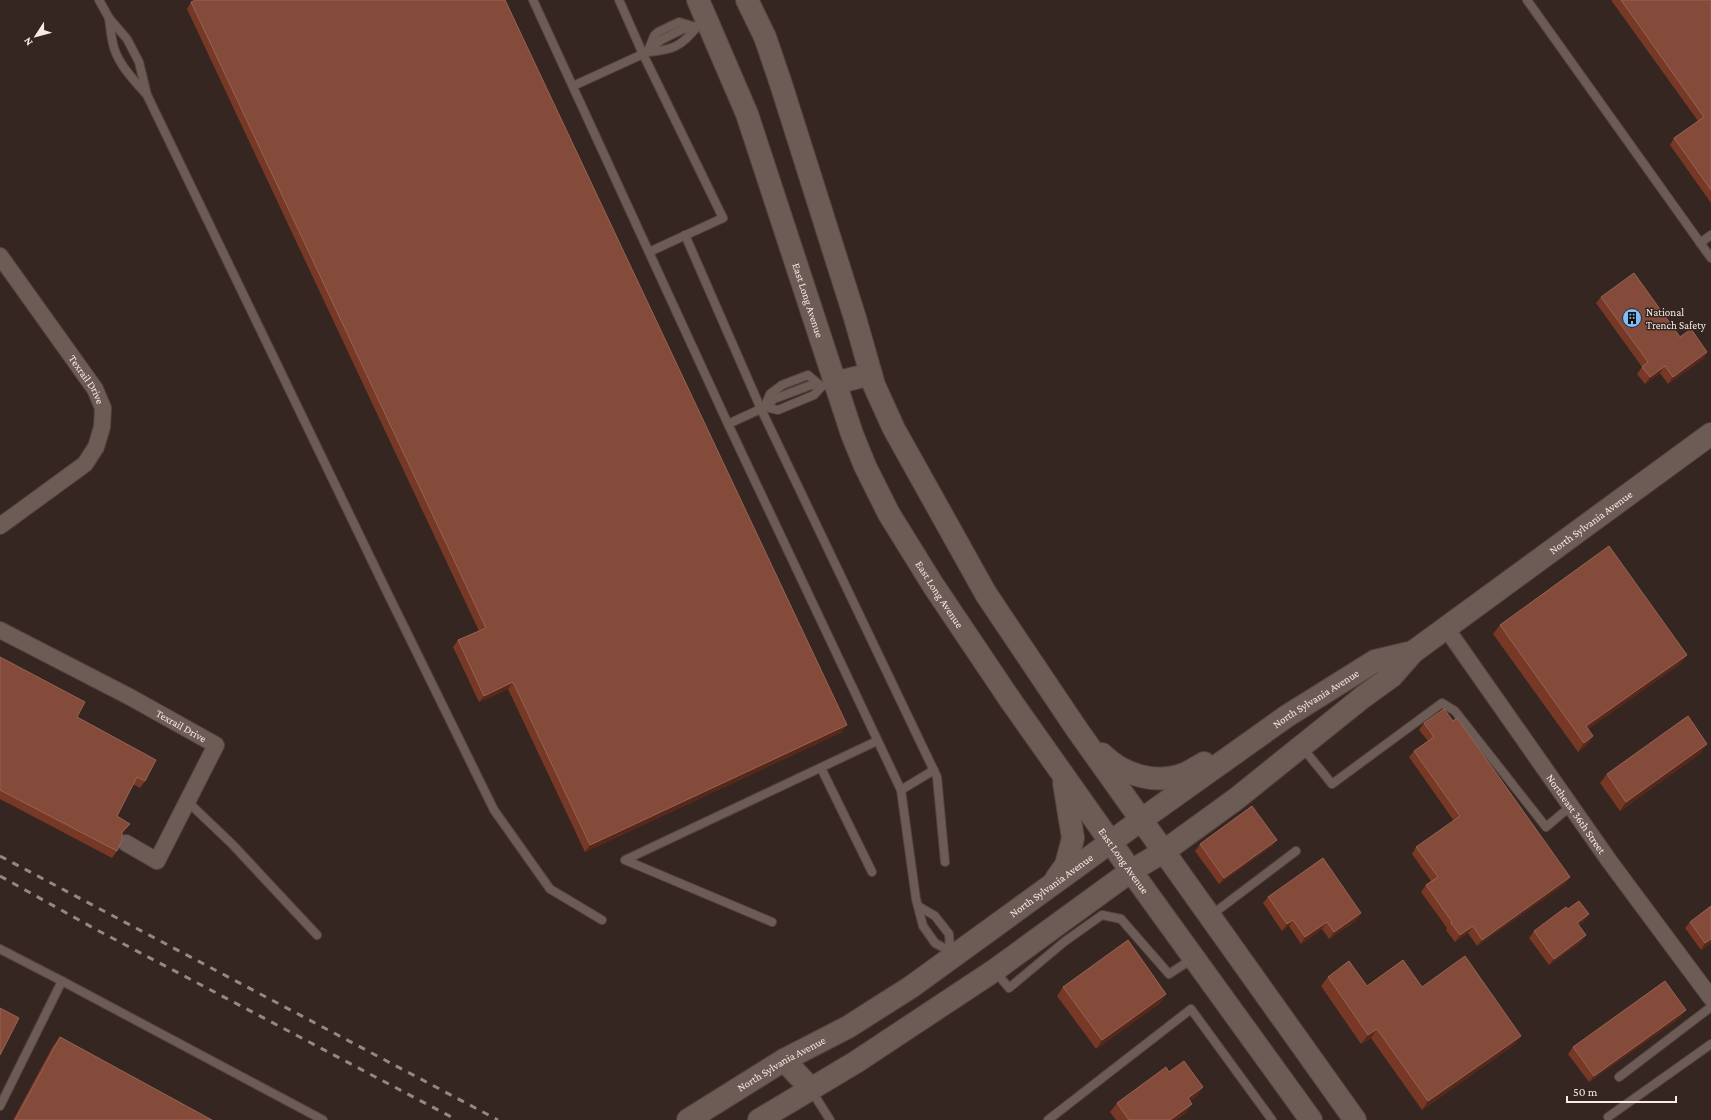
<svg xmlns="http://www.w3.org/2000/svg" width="1711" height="1120" font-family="'Crimson Pro',serif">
	<rect width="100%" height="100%" fill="#362621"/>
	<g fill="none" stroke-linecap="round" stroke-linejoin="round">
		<!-- lane casing -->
		<g stroke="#514440" stroke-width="10">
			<g id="lane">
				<path d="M99,0L109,18L127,39L139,62L147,95L386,590L494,810L550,889L602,920"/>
				<path d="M533,0L728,424L765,407L774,399L811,385L822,386L834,383"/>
				<path d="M619,0L643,54L723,218L649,252"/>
				<path d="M1527,0L1711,258"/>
				<path d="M109,18C110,27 111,35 113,44C117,63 133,79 146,94"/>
				<path d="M648,51L654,36L658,32L679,22L696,27"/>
				<path d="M648,52C672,50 681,47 697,27"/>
				<path d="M573,86L643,54L661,40L681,30L708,23"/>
				<path d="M685,235L761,409L937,777L945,862"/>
				<path d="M1700,243L1711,235"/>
				<path d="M765,406L770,394L782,385L808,375L821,386"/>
				<path d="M765,407L778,410L814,395L822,386"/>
				<path d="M728,424L901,790L916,899L923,926L935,943L950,951L953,955"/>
				<path d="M1302,747L1332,784L1442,703L1455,711L1546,827L1571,806"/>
				<path d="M821,768L872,872"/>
				<path d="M901,790L934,770"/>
				<path d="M188,802L232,844L317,935"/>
				<path d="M918,906L935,916L949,934L950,951"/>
				<path d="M1210,916L1296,851"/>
				<path d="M772,922L625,860L877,741"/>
				<path d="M0,949L62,981"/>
				<path d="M995,971L1009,988L1064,942L1102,915L1121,919L1169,974L1192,959"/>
				<path d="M1619,1077L1711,1007"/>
				<path d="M811,1090L830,1120"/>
				<path d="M0,1106L62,981L323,1120"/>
				<path d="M1608,1117L1711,1044"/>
				<path d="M1048,1120L1191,1009L1272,1120"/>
			</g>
		</g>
		<!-- street casing -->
		<g stroke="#514440" stroke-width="18">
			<g id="street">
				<path id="s1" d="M0,256L95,389L103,408L102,427L96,447L85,464L0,526"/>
				<path id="s2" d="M1446,628L1610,862L1711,998"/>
				<path id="s3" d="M0,630L130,697L216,745L157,861L126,843"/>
			</g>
		</g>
		<!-- secondary casing -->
		<g stroke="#514440" stroke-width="24">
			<g id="secondary">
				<path id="s4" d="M698,0L747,114L852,434L865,466L889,514L933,585L1011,701L1131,871L1311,1120"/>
				<path d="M747,0L765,37L781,84L855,318L874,385L894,429L986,594L1078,731L1355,1120"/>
				<path d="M835,383L871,374"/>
				<path d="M1102,754C1123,775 1156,785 1184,774C1191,771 1197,767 1204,763"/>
				<path d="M1056,879L1066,865L1073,838L1064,783"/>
				<path d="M784,1060L811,1089"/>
				<path id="s5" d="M688,1120L784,1060L848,1027L911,987L1141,820L1287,716L1375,661L1413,652"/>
				<path id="s6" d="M759,1120L856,1062L995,970L1131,871L1163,852L1236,799L1363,697L1392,676L1413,652L1711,434"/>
			</g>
		</g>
		<!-- lane -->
		<use href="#lane" stroke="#6d5b56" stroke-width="8"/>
		<!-- street -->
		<use href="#street" stroke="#6d5b56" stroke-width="16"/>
		<!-- secondary -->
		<use href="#secondary" stroke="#6d5b56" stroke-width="22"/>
		<!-- rail -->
		<g stroke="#958884" stroke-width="3" stroke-dasharray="7 7" stroke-linecap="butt">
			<path d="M0,856L498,1120"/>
			<path d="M0,876L97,930L457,1120"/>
		</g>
	</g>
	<!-- wall -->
	<g fill="#773825">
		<path d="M1611,0H1711V203L1670,145L1674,138L1698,121Z"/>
		<path d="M191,2L842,732L585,852L508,689L479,702L453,647L458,640L479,631L187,9Z"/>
		<path d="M1601,297L1680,337L1707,352L1703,359L1668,384L1660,373L1645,384L1637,374L1642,367L1596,303Z"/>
		<path d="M1500,625L1687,655L1680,664L1588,729L1593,736L1587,745L1578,752L1493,634Z"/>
		<path d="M0,657L77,717L145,781L140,788L133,784L117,816L125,831L122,834L117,851L112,858L0,799Z"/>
		<path d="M1453,721L1570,877L1565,884L1477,946L1468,933L1455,942L1446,930L1447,928L1421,892L1426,885L1431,881L1412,854L1416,847L1454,821L1409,757L1414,751L1428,741L1419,730L1424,723Z"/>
		<path d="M1701,753L1620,811L1600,783L1607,774Z"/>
		<path d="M1277,840L1272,846L1219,884L1195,851L1200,844Z"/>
		<path d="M1268,897L1357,920L1329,939L1322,929L1301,944L1289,926L1282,931L1263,903Z"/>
		<path d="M1568,909L1589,914L1584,921L1579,925L1586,935L1581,942L1549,965L1529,938L1534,931Z"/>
		<path d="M1690,922L1711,943L1701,950L1685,928Z"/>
		<path d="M1328,977L1367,986L1422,987L1515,1044L1422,1110L1371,1038L1361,1044L1321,986Z"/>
		<path d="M1063,987L1166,994L1160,1003L1096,1049L1057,996Z"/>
		<path d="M1681,1017L1589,1082L1568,1054L1573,1047Z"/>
		<path d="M60,1037L212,1120H13L53,1046Z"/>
		<path d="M1169,1072L1203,1087L1197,1096L1190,1101L1186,1113L1176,1120H1116L1110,1112L1117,1103Z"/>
	</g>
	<!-- shaded-wall -->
	<g fill="#57281a">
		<path d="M1707,352L1703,359L1668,384L1673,377Z"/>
		<path d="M1665,366L1660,373L1645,384L1650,377Z"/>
		<path d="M1687,655L1680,664L1580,735L1586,726Z"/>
		<path d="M513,682L508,689L479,702L484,696Z"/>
		<path d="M847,725L842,732L585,852L590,845Z"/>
		<path d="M1593,736L1587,745L1578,752L1584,743Z"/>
		<path d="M1707,744L1701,753L1620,811L1626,802Z"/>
		<path d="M130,824L125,831L118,839L122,832Z"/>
		<path d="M1277,840L1272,846L1219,884L1224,878Z"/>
		<path d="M1570,877L1565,884L1477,946L1482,940Z"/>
		<path d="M1361,913L1357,920L1329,939L1334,932Z"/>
		<path d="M1589,914L1584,921L1572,929L1577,923Z"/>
		<path d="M1293,920L1289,926L1282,931L1287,924Z"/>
		<path d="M1327,922L1322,929L1301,944L1305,937Z"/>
		<path d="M1473,926L1468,933L1455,942L1460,935Z"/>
		<path d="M1586,935L1581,942L1549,965L1554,959Z"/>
		<path d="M1711,939V943L1701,950L1705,943Z"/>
		<path d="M1166,994L1160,1003L1096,1049L1102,1040Z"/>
		<path d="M1686,1010L1681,1017L1589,1082L1594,1076Z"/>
		<path d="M1377,1029L1371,1038L1361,1044L1368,1035Z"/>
		<path d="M1521,1036L1515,1044L1422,1110L1428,1101Z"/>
		<path d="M1203,1087L1197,1096L1182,1107L1188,1098Z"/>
		<path d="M1192,1104L1186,1113L1176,1120H1170Z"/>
	</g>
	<!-- building -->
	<g fill="#844b3a" stroke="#966455">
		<path d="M196,0H505L847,725L590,845L513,682L484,696L458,640L486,628L191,2Z"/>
		<path d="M1621,0H1711V190L1674,138L1704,117Z"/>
		<path d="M1634,273L1680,337L1691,329L1707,352L1673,377L1665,366L1650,377L1642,367L1648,362L1601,297Z"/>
		<path d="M1609,546L1687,655L1586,726L1593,736L1584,743L1500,625Z"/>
		<path d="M0,657L85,702L77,717L156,760L145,781L137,777L117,816L130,824L122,832V840L117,851L0,790Z"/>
		<path d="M1444,709L1453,721L1457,718L1570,877L1482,940L1473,926L1460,935L1451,923L1452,922L1426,885L1438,877L1416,847L1460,816L1414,751L1434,737L1424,723Z"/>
		<path d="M1688,716L1707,744L1626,802L1607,774Z"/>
		<path d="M1252,806L1277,840L1224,878L1200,844Z"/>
		<path d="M1323,858L1361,913L1334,932L1327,922L1305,937L1293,920L1287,924L1268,897Z"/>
		<path d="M1579,901L1589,914L1577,923L1586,935L1554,959L1534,931L1566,907L1568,909Z"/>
		<path d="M1711,906V939L1705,943L1690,922Z"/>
		<path d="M1128,940L1166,994L1102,1040L1063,987Z"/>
		<path d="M1465,956L1521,1036L1428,1101L1377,1029L1368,1035L1328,977L1349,961L1367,986L1403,960L1422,987Z"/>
		<path d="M1665,981L1686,1010L1594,1076L1573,1047Z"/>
		<path d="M0,1008L19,1018L0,1055Z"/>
		<path d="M60,1037L212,1120H15Z"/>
		<path d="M1184,1061L1203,1087L1188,1098L1192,1104L1170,1120H1129L1117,1103L1166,1067L1169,1072Z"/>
	</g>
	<!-- icons -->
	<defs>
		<g id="building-disc" transform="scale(1)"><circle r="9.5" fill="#7dbef9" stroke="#362621"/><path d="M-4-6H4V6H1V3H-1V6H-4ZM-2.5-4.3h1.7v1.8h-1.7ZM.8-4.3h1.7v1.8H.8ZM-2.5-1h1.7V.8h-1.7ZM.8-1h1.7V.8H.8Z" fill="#111"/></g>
	</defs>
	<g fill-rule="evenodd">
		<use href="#building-disc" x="1632" y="318"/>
	</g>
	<g text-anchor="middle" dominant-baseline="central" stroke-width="3" stroke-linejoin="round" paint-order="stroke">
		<!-- street labels -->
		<g font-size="11" fill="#f6ebe8" stroke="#362621">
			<text stroke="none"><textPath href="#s4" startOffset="320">East Long Avenue</textPath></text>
			<text stroke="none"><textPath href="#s1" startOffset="151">Texrail Drive</textPath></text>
			<text stroke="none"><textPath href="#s6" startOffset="1026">North Sylvania Avenue</textPath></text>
			<text stroke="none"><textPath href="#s4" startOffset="644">East Long Avenue</textPath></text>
			<text stroke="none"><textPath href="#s5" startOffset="757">North Sylvania Avenue</textPath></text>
			<text stroke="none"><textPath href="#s3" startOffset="205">Texrail Drive</textPath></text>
			<text stroke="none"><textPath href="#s2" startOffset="227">Northeast 36th Street</textPath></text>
			<text stroke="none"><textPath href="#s4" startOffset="968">East Long Avenue</textPath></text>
			<text stroke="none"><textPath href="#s5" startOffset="433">North Sylvania Avenue</textPath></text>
			<text stroke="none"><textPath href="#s5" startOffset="109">North Sylvania Avenue</textPath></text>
		</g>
		<!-- poi labels -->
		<g font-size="11" fill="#f6ebe8" stroke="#362621" text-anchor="start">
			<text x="1646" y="312">National<tspan x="1646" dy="13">Trench Safety</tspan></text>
		</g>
	</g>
	<!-- north arrow -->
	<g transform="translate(36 36) rotate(234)" stroke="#362621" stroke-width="3" paint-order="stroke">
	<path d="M0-3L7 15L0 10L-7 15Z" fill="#f6ebe8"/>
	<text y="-6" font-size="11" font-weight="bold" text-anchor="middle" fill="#f6ebe8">N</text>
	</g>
	<!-- scale -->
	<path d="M1567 1096v6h109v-6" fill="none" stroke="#f6ebe8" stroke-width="2"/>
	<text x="1573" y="1096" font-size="12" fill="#f6ebe8" stroke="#362621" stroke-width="3" paint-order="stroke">50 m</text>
</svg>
